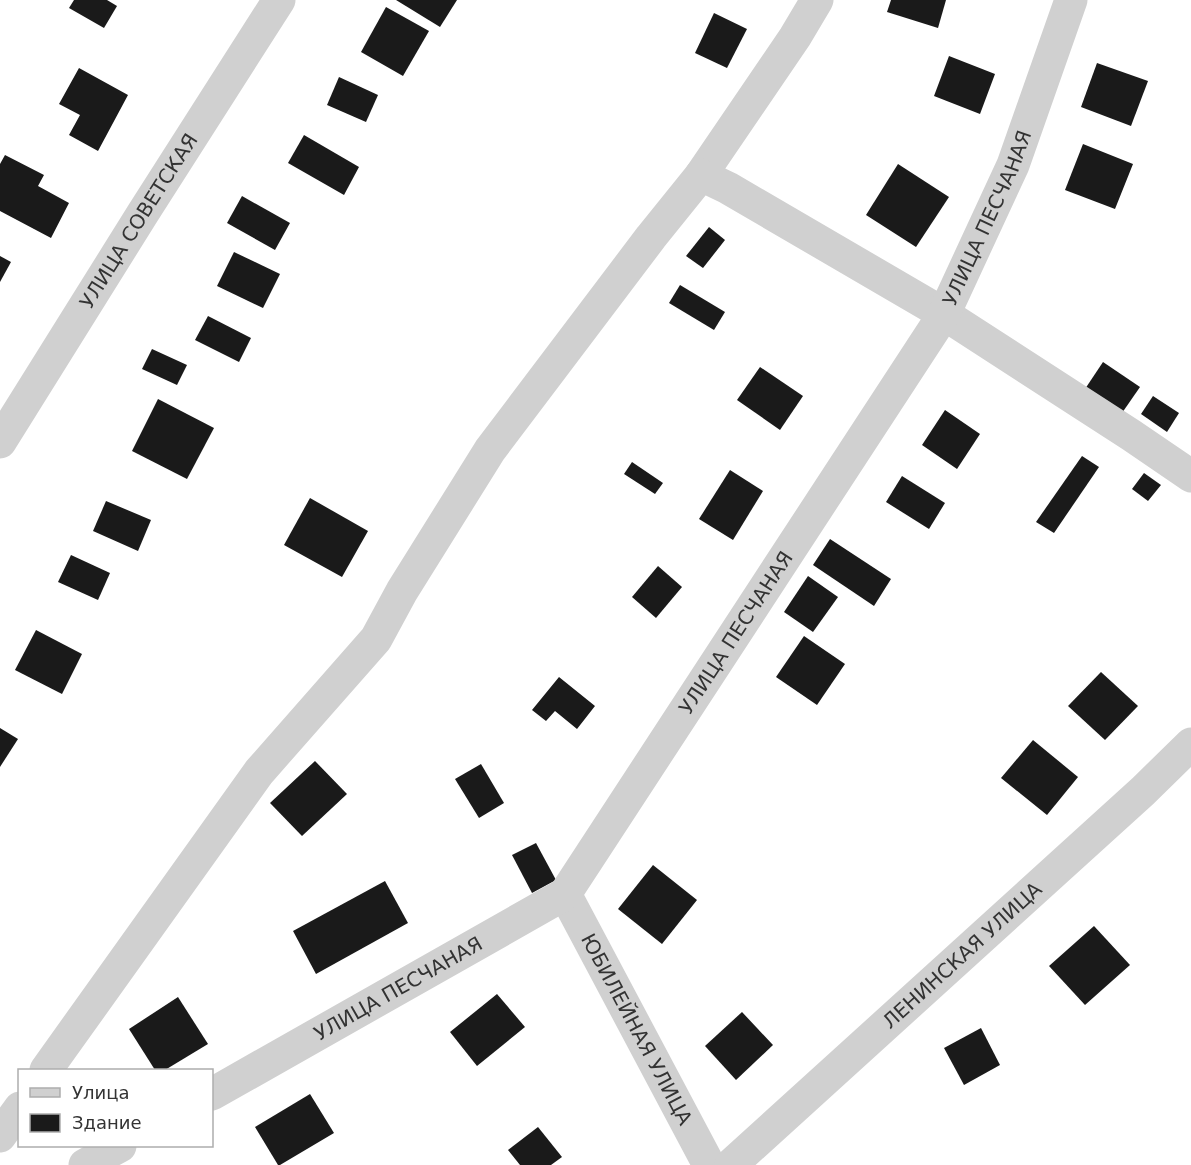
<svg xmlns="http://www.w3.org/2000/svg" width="1191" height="1165" font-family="'DejaVu Sans',sans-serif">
	<rect width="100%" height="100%" fill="#fff"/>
	<!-- building -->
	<g fill="#1a1a1a">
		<path d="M74,0H107L117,6L104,28L69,8Z"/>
		<path d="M396,0H457L440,27Z"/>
		<path d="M891,0H946L938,28L887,12Z"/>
		<path d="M386,7L429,31L403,76L361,52Z"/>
		<path d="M714,13L747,29L727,68L695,53Z"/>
		<path d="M949,56L995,74L980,114L934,96Z"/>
		<path d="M1097,63L1148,81L1131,126L1081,107Z"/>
		<path d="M79,68L128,95L98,151L69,135L80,115L59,104Z"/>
		<path d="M339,77L378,95L366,122L327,105Z"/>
		<path d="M304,135L359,167L344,195L288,163Z"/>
		<path d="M1083,144L1133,164L1115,209L1065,190Z"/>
		<path d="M5,155L44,175L38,186L69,203L51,238L0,211V164Z"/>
		<path d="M898,164L949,197L916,247L866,215Z"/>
		<path d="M242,196L290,223L275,250L227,223Z"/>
		<path d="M709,227L725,240L703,268L686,256Z"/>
		<path d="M234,252L280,274L263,308L217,286Z"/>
		<path d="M0,256L11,262L0,282Z"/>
		<path d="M680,285L725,312L714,330L669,303Z"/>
		<path d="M208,316L251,338L239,362L195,340Z"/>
		<path d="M152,349L187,365L177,385L142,369Z"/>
		<path d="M1103,362L1140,387L1122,413L1085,389Z"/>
		<path d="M760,367L803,396L780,430L737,400Z"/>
		<path d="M1153,396L1179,413L1167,432L1141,414Z"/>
		<path d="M158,399L214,428L187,479L132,451Z"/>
		<path d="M945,410L980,434L957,469L922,445Z"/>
		<path d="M1082,456L1099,467L1054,533L1036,522Z"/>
		<path d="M632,462L663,483L655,494L624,474Z"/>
		<path d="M730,470L763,491L733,540L699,519Z"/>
		<path d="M1144,473L1161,485L1148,501L1132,489Z"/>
		<path d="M902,476L945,503L929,529L886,502Z"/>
		<path d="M310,498L368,531L342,577L284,545Z"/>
		<path d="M106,501L151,520L138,551L93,531Z"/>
		<path d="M830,539L891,579L874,606L813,565Z"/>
		<path d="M71,555L110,573L98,600L58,582Z"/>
		<path d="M658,566L682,587L656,618L632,597Z"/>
		<path d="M808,576L838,597L813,632L784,612Z"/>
		<path d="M36,630L82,654L62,694L15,670Z"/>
		<path d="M804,636L845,664L817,705L776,677Z"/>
		<path d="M1101,672L1138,706L1105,740L1068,706Z"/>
		<path d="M559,677L595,706L577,729L555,711L546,721L532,710Z"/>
		<path d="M0,728L18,739L0,767Z"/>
		<path d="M1033,740L1078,777L1047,815L1001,778Z"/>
		<path d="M315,761L347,794L302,836L270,803Z"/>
		<path d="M481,764L504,803L479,818L455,779Z"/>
		<path d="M536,843L556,880L532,893L512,855Z"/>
		<path d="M653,865L697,900L662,944L618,909Z"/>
		<path d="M385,881L408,923L316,974L293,931Z"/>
		<path d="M1094,926L1130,965L1085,1005L1049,966Z"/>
		<path d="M497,994L525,1027L477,1066L450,1032Z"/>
		<path d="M178,997L208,1044L165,1070H155L129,1029Z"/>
		<path d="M742,1012L773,1045L736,1080L705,1046Z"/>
		<path d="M981,1028L1000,1065L964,1085L944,1048Z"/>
		<path d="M310,1094L334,1133L280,1165H278L255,1127Z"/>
		<path d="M538,1127L562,1157L551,1165H520L508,1150Z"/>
	</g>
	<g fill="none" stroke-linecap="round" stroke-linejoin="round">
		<!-- minor -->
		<g stroke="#d0d0d0" stroke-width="33">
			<path d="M701,175L795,37L817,0"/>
			<path id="s1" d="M0,442L143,213L279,0"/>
			<path id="s2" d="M565,894L709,1165"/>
			<path d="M46,1070L259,772L376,639L402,591L490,450L651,237L701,175L728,188L944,314L1131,435L1191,476"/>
			<path id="s3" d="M212,1094L565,894L944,314L1013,165L1071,0"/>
			<path d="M0,1136L20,1108"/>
			<path d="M85,1165L120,1146"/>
			<path id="s4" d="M731,1165L1143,791L1191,744"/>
		</g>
	</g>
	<g text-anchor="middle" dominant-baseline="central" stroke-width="6" stroke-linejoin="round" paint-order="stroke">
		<!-- street labels -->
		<g font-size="20" fill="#333" stroke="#fff">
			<text stroke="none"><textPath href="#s3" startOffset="1204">УЛИЦА ПЕСЧАНАЯ</textPath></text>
			<text stroke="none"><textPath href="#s1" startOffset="261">УЛИЦА СОВЕТСКАЯ</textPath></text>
			<text stroke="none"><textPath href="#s3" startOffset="718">УЛИЦА ПЕСЧАНАЯ</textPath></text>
			<text stroke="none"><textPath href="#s4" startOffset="312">ЛЕНИНСКАЯ УЛИЦА</textPath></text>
			<text stroke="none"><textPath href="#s3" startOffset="214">УЛИЦА ПЕСЧАНАЯ</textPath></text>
			<text stroke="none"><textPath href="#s2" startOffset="153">ЮБИЛЕЙНАЯ УЛИЦА</textPath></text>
		</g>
	</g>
	<!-- legend -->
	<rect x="18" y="1069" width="195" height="78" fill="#ffffff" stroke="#adadad" stroke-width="1.5"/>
	<rect x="30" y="1088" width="30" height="9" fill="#d0d0d0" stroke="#adadad" stroke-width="1.5"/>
	<text x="72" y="1099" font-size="18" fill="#333333">Улица</text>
	<rect x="30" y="1114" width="30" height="18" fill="#1a1a1a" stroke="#adadad" stroke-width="1.5"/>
	<text x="72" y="1129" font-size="18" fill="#333333">Здание</text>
</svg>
